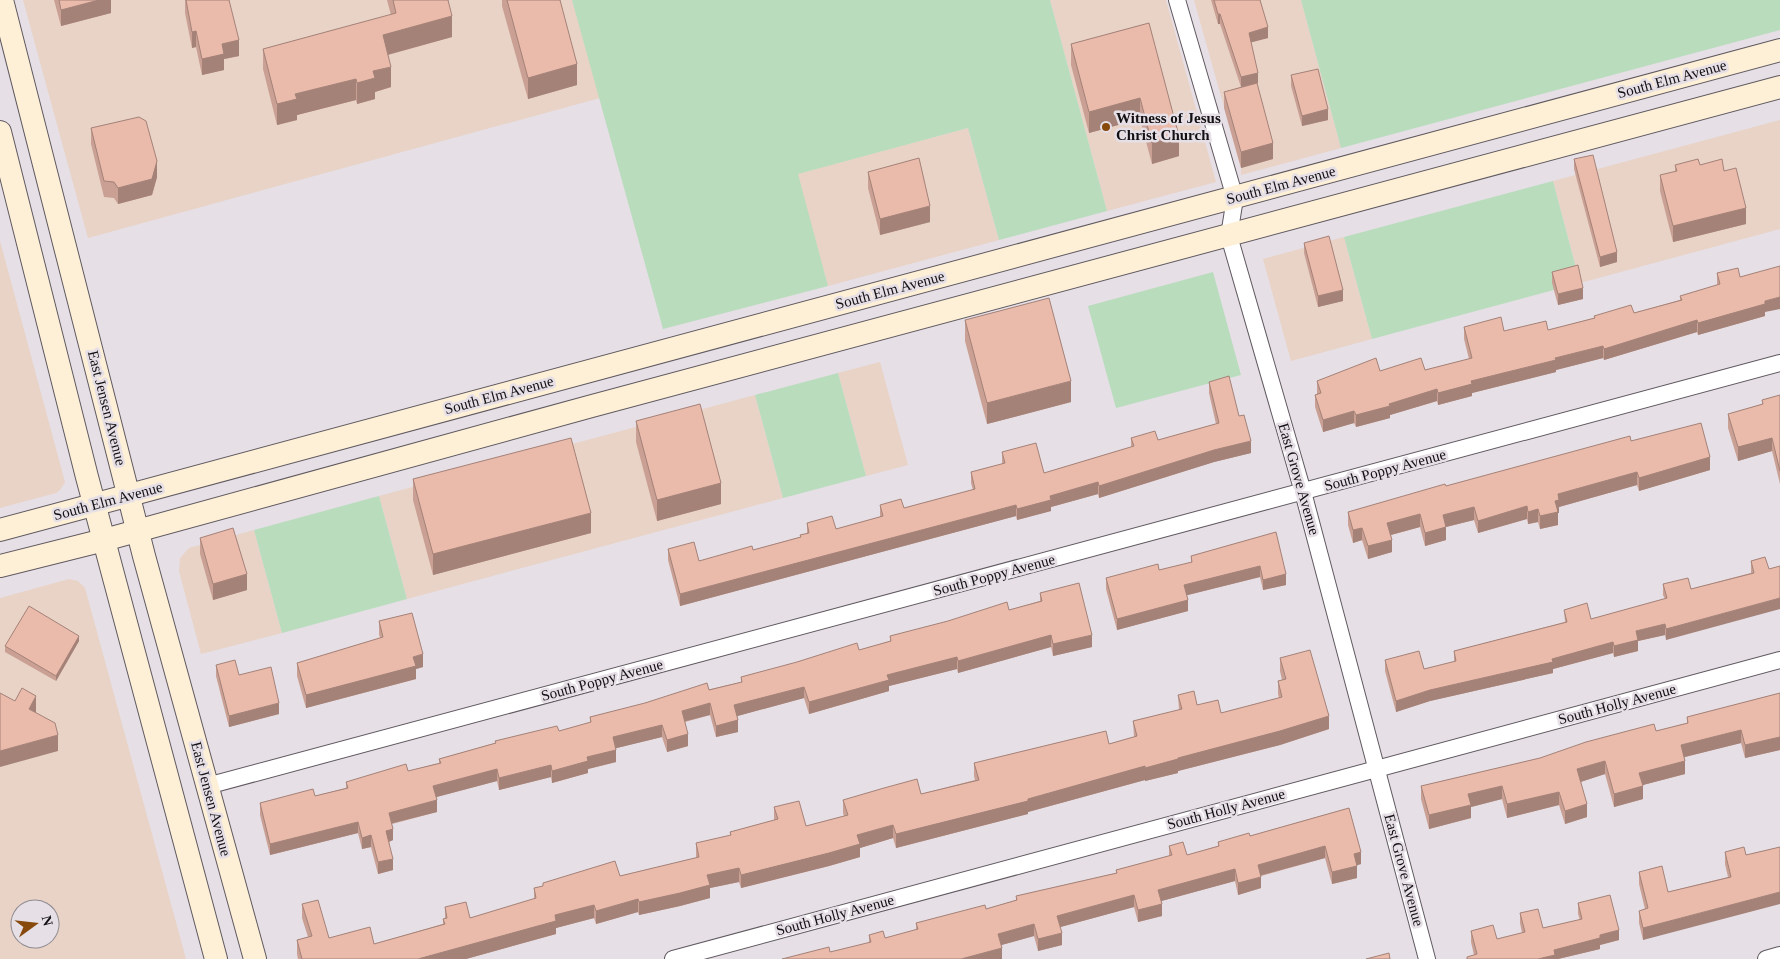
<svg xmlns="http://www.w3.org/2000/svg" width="1780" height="959" font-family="Georgia,serif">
	<rect width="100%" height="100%" fill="#e6dfe6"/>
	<!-- commercial -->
	<g fill="#e8d3c6" fill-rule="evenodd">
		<path d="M23,0H572L600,98L88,238Z"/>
		<path d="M1050,0H1166L1216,182L1107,211Z"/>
		<path d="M1194,0H1301L1341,148L1241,175V168Z"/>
		<path d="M1780,120V229L1580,283L1553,181Z"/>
		<path d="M968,128L999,240L828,286L797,174Z"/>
		<path d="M1344,237L1372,339L1291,361L1263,259Z"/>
		<path d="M0,241L65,482L60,490L56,493L0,508Z"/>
		<path d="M880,362L908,465L866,476L838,373Z"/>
		<path d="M755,395L783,498L407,599L379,496Z"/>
		<path d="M254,530L282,633L201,654L179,571L180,558L189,548Z"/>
		<path d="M69,579L78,581L85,588L186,959H0V598ZM20,909H50V939H20Z"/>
	</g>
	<!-- green -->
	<g fill="#b9dcbd">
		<path d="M572,0H1050L1107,211L999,240L968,128L798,174L828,286L663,329Z"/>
		<path d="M1301,0H1780V30L1341,148Z"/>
		<path d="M1553,181L1580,283L1372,339L1344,237Z"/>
		<path d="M1213,272L1241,375L1116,408L1088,306Z"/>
		<path d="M838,373L866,476L783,498L755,395Z"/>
		<path d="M379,496L407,599L282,633L254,530Z"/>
	</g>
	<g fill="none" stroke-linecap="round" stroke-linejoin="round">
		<!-- street casing -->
		<g stroke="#605a60" stroke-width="18">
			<g id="street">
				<path d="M1177,0L1235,198L1229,236L1303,492L1427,959"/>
				<path d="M207,786L1780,363"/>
				<path d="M673,959L1780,660"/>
				<path d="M1766,959L1780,955"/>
			</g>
		</g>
		<!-- secondary casing -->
		<g stroke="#605a60" stroke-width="24">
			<g id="secondary">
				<path d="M2,0L144,556L255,959"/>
				<path d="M0,132L87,477L216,959"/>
				<path d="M0,530L1780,50"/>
				<path d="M0,566L104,540L592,406L1780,87"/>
			</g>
		</g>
		<!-- street -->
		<use href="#street" stroke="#fff" stroke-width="16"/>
		<!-- secondary -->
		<use href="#secondary" stroke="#fdf0d7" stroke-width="22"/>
	</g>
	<!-- wall -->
	<g fill="#c9a093">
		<path d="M54,0H111V13L61,26Z"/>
		<path d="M185,0H229L239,56L224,59V70L202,75L196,47L192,48L185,13Z"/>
		<path d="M387,0H448L452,37L388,55L391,87L375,92V99L357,104L356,100L297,115V120L277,125L263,69V49L391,15Z"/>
		<path d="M502,0H560L577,85L528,99L502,6Z"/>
		<path d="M1211,0H1260L1268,38L1251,42L1258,83H1257L1273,159L1241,168L1224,108V92L1241,87L1220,24H1218Z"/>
		<path d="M1149,23L1179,156L1152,164L1140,119L1089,133L1071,65V44Z"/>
		<path d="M1291,75L1328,120L1302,126L1291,86Z"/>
		<path d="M91,128L157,177L152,195L118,204L114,198L104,197L91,144Z"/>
		<path d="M1574,159L1617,262L1600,267L1574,169Z"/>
		<path d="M1675,165H1700L1724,171L1746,224L1673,242L1660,191V175L1675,172Z"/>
		<path d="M868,172L930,222L880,235L868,188Z"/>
		<path d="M1304,243L1343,301L1318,307L1304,253Z"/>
		<path d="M1552,272L1583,299L1558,305L1552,283Z"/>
		<path d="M1717,273L1740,277L1765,312V316L1698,335L1697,332L1604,360L1603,358L1556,370V372L1472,393V396L1438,405L1437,401L1390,415V418L1356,427L1354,423L1323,432L1315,407V395L1317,394V381L1380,371L1425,370L1469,359L1464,339V327L1504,331L1548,330L1594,318V316L1634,313L1680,300V296L1717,285Z"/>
		<path d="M965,320L1071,402L987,424L965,341Z"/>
		<path d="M1209,382L1239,416L1251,453L1214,462L1099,498L1098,494L1051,507V511L1017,520L1016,516L680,606L668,560V549L699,561L753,550L800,537V535L807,534V523L836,529L880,517V505L904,508L973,490L971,483V472L1002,464V452L1044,473L1131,447V438L1158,440L1216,424L1209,393Z"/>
		<path d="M1780,395V484L1772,451L1738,461L1728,428V414L1762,404V400Z"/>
		<path d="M636,421L721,504L657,521L636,442Z"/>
		<path d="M1631,441L1710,470L1639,491L1637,485L1559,507V513H1558V525L1540,529L1538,522L1528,524L1527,519L1478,533L1474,520L1446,527V540L1425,546L1420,527L1391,535L1392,552L1368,559L1362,540L1353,543L1348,525V512L1446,486Z"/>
		<path d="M413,479L591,533L433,575L413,500Z"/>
		<path d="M1276,532L1286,585L1263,590L1260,577L1187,595L1188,611L1117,630L1106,589V578L1159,570L1191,563V556Z"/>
		<path d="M200,538L247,590L213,600L200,554Z"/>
		<path d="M1751,561L1769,569L1666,640L1665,635L1638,641V651L1614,657L1613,653L1553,669V673L1430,701L1396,712L1385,671V660L1424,669L1454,662V651L1565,622L1564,610L1591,619L1665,599L1663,595V584L1691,589L1751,573Z"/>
		<path d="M1040,593L1092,647L1053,656L1051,647L958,673L957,669L889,686V691L809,714L804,698L737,716L738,732L716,737L710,715L685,722L688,746L667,752L662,737L616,748V762L588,769V773L552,783L551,777L499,790L497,781L436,797L437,812L392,824L393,840L389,842L393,870L378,874L371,847L362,849L358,833L270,855L260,815V803L315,796L346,788V782L408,771L439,763V759L495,743V741L559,731L590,723V717L741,682V677L859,650L890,641V636L1009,610L1040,601Z"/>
		<path d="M379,621L423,667L416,669V679L306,708L297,676V663L380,638L379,634Z"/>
		<path d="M79,641L56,681L5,652V646Z"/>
		<path d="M1280,658L1329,729L1280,745L1178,771V773L1145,781V780L1028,812V814L896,848L893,838L860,848V857L829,866L741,888L739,882L710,888V898L680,906L639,915L638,912L596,924L594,918L556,928V934L466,959H298L297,954V940L308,937L302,918V904L329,938L374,944L443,924V919L445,918V907L470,918L534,899V888L620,876L696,858V843L730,836V832L774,820V807L806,826L844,816L843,813V800L921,794L975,780L974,776V763L1109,744L1134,737L1133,721L1179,710L1178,695L1197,705L1221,713L1279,698L1278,694V681L1282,680L1280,671Z"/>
		<path d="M216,665L279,714L229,727L216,676Z"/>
		<path d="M1780,693V750L1745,758L1741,743L1684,757L1685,774L1643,785V799L1614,807L1605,774L1581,782L1587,817L1565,824L1559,805L1507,818L1502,799L1471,807V818L1429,829L1421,799V786L1656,731L1687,723V717Z"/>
		<path d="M1349,808L1361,864L1357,865V878L1332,884L1325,858L1261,876V888L1238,895L1235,881L1161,901L1162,916L1138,922L1134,907L1060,927L1062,945L1038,951L1034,936L1001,945L1002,959L830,952L869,943V935L885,938L916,930V923L986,909L1016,900V896L1116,873V870L1169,856V846L1187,855L1218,846V842L1250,836Z"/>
		<path d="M1780,847L1643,940L1639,923V911L1645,909L1639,884V872L1668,892L1728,877L1725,864V852L1746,855Z"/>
		<path d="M1578,903L1619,940L1600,945V949L1558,959H1467V957L1474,955L1471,942V931L1497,939L1522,933L1520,923V913L1543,928L1580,920L1578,914Z"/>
	</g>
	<!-- shaded-wall -->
	<g fill="#a48278">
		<path d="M99,0H111V13L61,26V10Z"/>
		<rect x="1218" y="14" width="2" height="10"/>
		<path d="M452,16V37L383,56V35Z"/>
		<path d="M1268,27V38L1249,43V33Z"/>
		<path d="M196,31V47L192,48V32Z"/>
		<path d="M239,40V56L224,59V70L202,75V59L222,44Z"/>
		<path d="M577,64V85L528,99V78Z"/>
		<path d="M391,67V87L375,92V99L357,104V83L373,71Z"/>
		<path d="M1258,73V83L1241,87V77Z"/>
		<path d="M356,79V100L297,115V120L277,125V104L295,94Z"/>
		<path d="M1140,98V119L1089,133V112Z"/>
		<path d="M1328,109V120L1302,126V116Z"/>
		<path d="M1179,136V156L1152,164V143Z"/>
		<path d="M1273,143V159L1241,168V152Z"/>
		<path d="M157,161V177L152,195L118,204V188Z"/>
		<path d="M930,206V222L880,235V219Z"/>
		<path d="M1746,208V224L1673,242V226Z"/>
		<path d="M1617,252V262L1600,267V257Z"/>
		<path d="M1583,288V299L1558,305V294Z"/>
		<path d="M1343,290V301L1318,307V296Z"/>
		<path d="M1780,297V309L1765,312V316L1698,335V323L1765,301Z"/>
		<path d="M1697,320V332L1604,360V349Z"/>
		<path d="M1603,346V358L1556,370V372L1472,393V396L1438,405V393L1471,381L1555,358Z"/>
		<path d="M1071,381V402L987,424V403Z"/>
		<path d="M1437,389V401L1390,415V418L1356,427V415L1389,404Z"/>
		<path d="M1354,411V423L1323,432V420Z"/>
		<path d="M1772,438V451L1738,461V447Z"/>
		<path d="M1251,441V453L1214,462L1099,498V486L1214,450Z"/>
		<path d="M1710,457V470L1639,491V478Z"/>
		<path d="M1637,472V485L1559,507V513H1558V525L1540,529V516L1555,501L1558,494Z"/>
		<path d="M1098,482V494L1051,507V511L1017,520V509L1050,496Z"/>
		<path d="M721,483V504L657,521V500Z"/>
		<path d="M1016,505V516L680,606V594Z"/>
		<path d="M1527,506V519L1478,533V521Z"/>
		<path d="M1474,507V520L1446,527V540L1425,546V533L1443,515Z"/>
		<path d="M1538,509V522L1528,524V512Z"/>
		<path d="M591,513V533L433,575V554Z"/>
		<path d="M1420,514V527L1387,536V523Z"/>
		<path d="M1362,528V540L1353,543V530Z"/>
		<path d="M1392,540V552L1368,559V546Z"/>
		<path d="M1260,566V577L1184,596V585Z"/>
		<path d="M247,574V590L213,600V584Z"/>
		<path d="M1286,574V585L1263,590V580Z"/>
		<path d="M1780,598V609L1666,640V629Z"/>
		<path d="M1188,600V611L1117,630V619Z"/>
		<path d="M1665,624V635L1638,641V651L1614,657V646L1636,631Z"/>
		<path d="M1051,635V647L958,673V661Z"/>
		<path d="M1092,635V647L1053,656V644Z"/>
		<path d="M79,636V641L56,681V676Z"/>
		<path d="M1613,642V653L1553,669V673L1430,701L1396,712V701L1430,690Z"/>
		<path d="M423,654V667L416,669V679L306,708V695L413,657Z"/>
		<path d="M957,657V669L889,686V691L809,714V702L887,675Z"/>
		<path d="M804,687V698L734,717V705Z"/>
		<path d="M36,696V712L29,725V709Z"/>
		<path d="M279,703V714L229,727V716Z"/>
		<path d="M710,703V715L682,722V711Z"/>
		<path d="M1329,716V729L1280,745L1178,771V773L1145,781V768L1178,758Z"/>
		<path d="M738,720V732L716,737V726Z"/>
		<path d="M662,725V737L613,749V737Z"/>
		<path d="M1741,730V743L1681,758V745Z"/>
		<path d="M688,734V746L667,752V740Z"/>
		<path d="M58,735V751L0,767V751Z"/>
		<path d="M1780,737V750L1745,758V745Z"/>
		<path d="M616,750V762L588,769V773L552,783V771L587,757Z"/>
		<path d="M1605,761V774L1577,783V769Z"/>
		<path d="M1685,761V774L1639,786V773Z"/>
		<path d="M551,765V777L499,790V778Z"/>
		<path d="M1145,766V780L1028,812V814L896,848V834Z"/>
		<path d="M497,769V781L433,798V786Z"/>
		<path d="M1502,786V799L1471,807V818L1429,829V815L1468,794Z"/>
		<path d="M1643,786V799L1614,807V794Z"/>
		<path d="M1559,792V805L1507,818V804Z"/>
		<path d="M437,800V812L389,824V813Z"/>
		<path d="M1587,804V817L1565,824V811Z"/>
		<path d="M358,822V833L270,855V844Z"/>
		<path d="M893,825V838L860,848V857L829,866L741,888V875L857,835Z"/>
		<path d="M393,829V840L386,843V831Z"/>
		<path d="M371,835V847L362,849V838Z"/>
		<path d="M1325,846V858L1258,876V865Z"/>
		<path d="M1361,852V864L1354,866V854Z"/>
		<path d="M393,859V870L378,874V862Z"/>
		<path d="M1357,866V878L1332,884V872Z"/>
		<path d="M739,868V882L710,888V898L680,906L639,915V902L707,875Z"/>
		<path d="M1235,869V881L1158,902V890Z"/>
		<path d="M1261,877V888L1238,895V883Z"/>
		<path d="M1780,892V904L1643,940V928Z"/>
		<path d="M1134,895V907L1057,928V916Z"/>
		<path d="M638,899V912L596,924V911Z"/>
		<path d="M1162,904V916L1138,922V910Z"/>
		<path d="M594,905V918L556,928V934L466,959H418L555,915Z"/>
		<path d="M1034,924V936L998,946V934Z"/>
		<path d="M1619,930V940L1600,945V949L1558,959H1538L1554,950L1600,935Z"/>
		<path d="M1062,933V945L1038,951V939Z"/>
		<path d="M1002,948V959H961Z"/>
	</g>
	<!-- building -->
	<g fill="#eabaab" stroke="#a48278">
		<path d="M59,0H99L61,10Z"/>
		<path d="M186,0H229L239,40L222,44L224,54L202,59L196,31L192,32Z"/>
		<path d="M393,0H448L452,16L383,35L391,67L373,71L375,78L357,83L356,79L295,94L297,99L277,104L263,49L396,13Z"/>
		<path d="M507,0H560L577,64L528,78Z"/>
		<path d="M1214,0H1260L1268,27L1249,33L1258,73L1241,77L1220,14H1218Z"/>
		<path d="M1149,23L1179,136L1152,143L1140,98L1089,112L1071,44Z"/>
		<path d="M1318,69L1328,109L1302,116L1291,75Z"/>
		<path d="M1257,83L1273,143L1241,152L1224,92Z"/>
		<path d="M139,117L146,121L157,161L152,179L118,188L114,182L104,181L91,128Z"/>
		<path d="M1593,155L1617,252L1600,257L1574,159Z"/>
		<path d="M919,158L930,206L880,219L868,172Z"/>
		<path d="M1698,159L1700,165L1722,159L1724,171L1736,168L1746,208L1673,226L1660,175L1677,171L1675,165Z"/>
		<path d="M1329,236L1343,290L1318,296L1304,243Z"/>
		<path d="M1578,265L1583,288L1558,294L1552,272Z"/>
		<path d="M1780,266V297L1765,301V304L1698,323L1697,320L1604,349L1603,346L1555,358L1556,360L1471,381L1472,384L1438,393L1437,389L1389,404L1390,406L1356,415L1354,411L1323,420L1315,395L1321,393L1317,381L1376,358L1380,371L1421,358L1425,370L1472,358L1464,327L1501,317L1504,331L1546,321L1548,330L1595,318L1594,316L1631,305L1634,313L1682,300L1680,296L1720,284L1717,273L1738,268L1740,277Z"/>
		<path d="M1049,298L1071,381L987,403L965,320Z"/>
		<path d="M1229,376L1239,416L1244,415L1251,441L1214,450L1099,486L1098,482L1050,496L1051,500L1017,509L1016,505L680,594L668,549L694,542L699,561L752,546L753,550L801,537L800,535L809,533L807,523L832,516L836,529L883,516L880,505L901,499L904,508L975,489L971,472L1005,463L1002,452L1036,443L1044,473L1134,446L1131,438L1155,431L1158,440L1219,423L1209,382Z"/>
		<path d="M1780,395V471L1772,438L1738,447L1728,414L1763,404L1762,400Z"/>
		<path d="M700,404L721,483L657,500L636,421Z"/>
		<path d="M1701,423L1710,457L1639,478L1637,472L1558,494L1559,500L1555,501L1558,512L1540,516L1538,509L1528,512L1527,506L1478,521L1474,507L1443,515L1446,527L1425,533L1420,514L1387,523L1392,540L1368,546L1362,528L1353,530L1348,512L1445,484L1446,486L1630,436L1631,441Z"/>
		<path d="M571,438L591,513L433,554L413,479Z"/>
		<path d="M233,528L247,574L213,584L200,538Z"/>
		<path d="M1276,532L1286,574L1263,580L1260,566L1184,585L1188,600L1117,619L1106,578L1158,564L1159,570L1192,562L1191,556Z"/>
		<path d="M1765,557L1769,569L1780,566V598L1666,629L1665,624L1636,631L1638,640L1614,646L1613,642L1552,659L1553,662L1430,690L1396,701L1385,660L1419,651L1424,669L1456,661L1454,651L1567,622L1564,610L1587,603L1591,619L1667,598L1663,584L1688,578L1691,589L1754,573L1751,561Z"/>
		<path d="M1079,583L1092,635L1053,644L1051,635L958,661L957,657L887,675L889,680L809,702L804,687L734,705L738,720L716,726L710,703L682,711L688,734L667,740L662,725L613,737L616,750L587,757L588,761L552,771L551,765L499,778L497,769L433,786L437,800L389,813L393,829L386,831L393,859L378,862L371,835L362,838L358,822L270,844L260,803L313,789L315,796L348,788L346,782L406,764L408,771L441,763L439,759L496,743L495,741L557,726L559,731L591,722L590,717L645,703L707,683L709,690L742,682L741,677L797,662L857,643L859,650L891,641L890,636L948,621L1007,602L1009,610L1042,601L1040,593Z"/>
		<path d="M29,606L79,636L56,676L5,646Z"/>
		<path d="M412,613L423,654L413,657L416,666L306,695L297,663L383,637L379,621Z"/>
		<path d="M1310,650L1329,716L1280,731L1178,758V759L1145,768V766L1028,799V801L896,834L893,825L857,835L860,844L829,853L741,875L739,868L707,875L710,885L680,893L639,902L638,899L596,911L594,905L555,915L556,921L418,959H302L297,940L312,936L302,904L318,900L329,938L370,927L374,944L445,924L443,919L447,918L445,907L466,902L470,918L536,898L534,888L543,886V883L615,861L620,876L699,857L696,843L731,835L730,832L778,819L774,807L799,801L806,826L848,815L843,800L884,788L917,779L921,794L979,780L974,763L1106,731L1109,744L1137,736L1133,721L1182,709L1178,695L1194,691L1197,705L1218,700L1221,713L1282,697L1278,681L1286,679L1280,658Z"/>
		<path d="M235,660L239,675L271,667L279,703L229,716L216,665Z"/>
		<path d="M22,688L36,696L29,709L55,723L58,735L0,751V693L15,701Z"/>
		<path d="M1780,693V737L1745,745L1741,730L1681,745L1685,761L1639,773L1643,786L1614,794L1605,761L1577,769L1587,804L1565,811L1559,792L1507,804L1502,786L1468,794L1471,805L1429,815L1421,786L1540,758L1586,742L1654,724L1656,731L1688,723L1687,717Z"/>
		<path d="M1349,808L1361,852L1354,854L1357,866L1332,872L1325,846L1258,865L1261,877L1238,883L1235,869L1158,890L1162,904L1138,910L1134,895L1057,916L1062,933L1038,939L1034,924L998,934L1002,948L961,959H782L829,947L830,952L871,942L869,935L883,931L885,938L918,929L916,923L985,905L986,909L1017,900L1016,896L1117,873L1116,870L1172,855L1169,846L1183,842L1187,855L1219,846L1218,842L1249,833L1250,836Z"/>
		<path d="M1744,847L1746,855L1780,847V892L1643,928L1639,911L1648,908L1639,872L1662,866L1668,892L1731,877L1725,852Z"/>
		<path d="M1610,895L1619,930L1600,935V938L1554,950L1555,955L1538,959H1467V957L1477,954L1471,931L1493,925L1497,939L1525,932L1520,913L1538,909L1543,928L1582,919L1578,903Z"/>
		<path d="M1389,953L1390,959H1366Z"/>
	</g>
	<!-- markers -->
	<circle fill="#87490c" stroke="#e6dfe6" stroke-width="2" cx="1106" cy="127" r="5"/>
	<g text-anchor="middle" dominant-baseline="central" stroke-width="5" stroke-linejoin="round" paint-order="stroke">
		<!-- street labels -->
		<g font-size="15" fill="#121013" stroke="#e6dfe6">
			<text transform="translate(1672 79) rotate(-15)">South Elm Avenue</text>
			<text transform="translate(1281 185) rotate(-15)">South Elm Avenue</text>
			<text transform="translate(890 290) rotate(-15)">South Elm Avenue</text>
			<text transform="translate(499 395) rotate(-15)">South Elm Avenue</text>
			<text transform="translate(107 408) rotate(76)">East Jensen Avenue</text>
			<text transform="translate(1385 470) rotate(-15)">South Poppy Avenue</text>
			<text transform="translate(1299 479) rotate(74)">East Grove Avenue</text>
			<text transform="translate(108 501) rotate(-15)">South Elm Avenue</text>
			<text transform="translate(994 575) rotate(-15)">South Poppy Avenue</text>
			<text transform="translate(602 680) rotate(-15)">South Poppy Avenue</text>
			<text transform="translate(1617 704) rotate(-15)">South Holly Avenue</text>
			<text transform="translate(211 799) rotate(75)">East Jensen Avenue</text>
			<text transform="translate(1226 809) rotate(-15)">South Holly Avenue</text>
			<text transform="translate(1404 870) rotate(75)">East Grove Avenue</text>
			<text transform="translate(835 915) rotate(-15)">South Holly Avenue</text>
		</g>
		<!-- poi labels -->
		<g font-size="15" font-weight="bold" fill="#121013" stroke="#e6dfe6" text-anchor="start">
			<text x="1116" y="118">Witness of Jesus<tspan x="1116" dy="17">Christ Church</tspan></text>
		</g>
	</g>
	<!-- north arrow -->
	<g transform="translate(35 924) rotate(75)"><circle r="24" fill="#e6dfe6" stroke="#918c92"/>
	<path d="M0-4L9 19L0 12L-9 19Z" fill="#87490c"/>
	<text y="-8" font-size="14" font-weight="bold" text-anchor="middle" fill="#121013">N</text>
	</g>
</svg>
